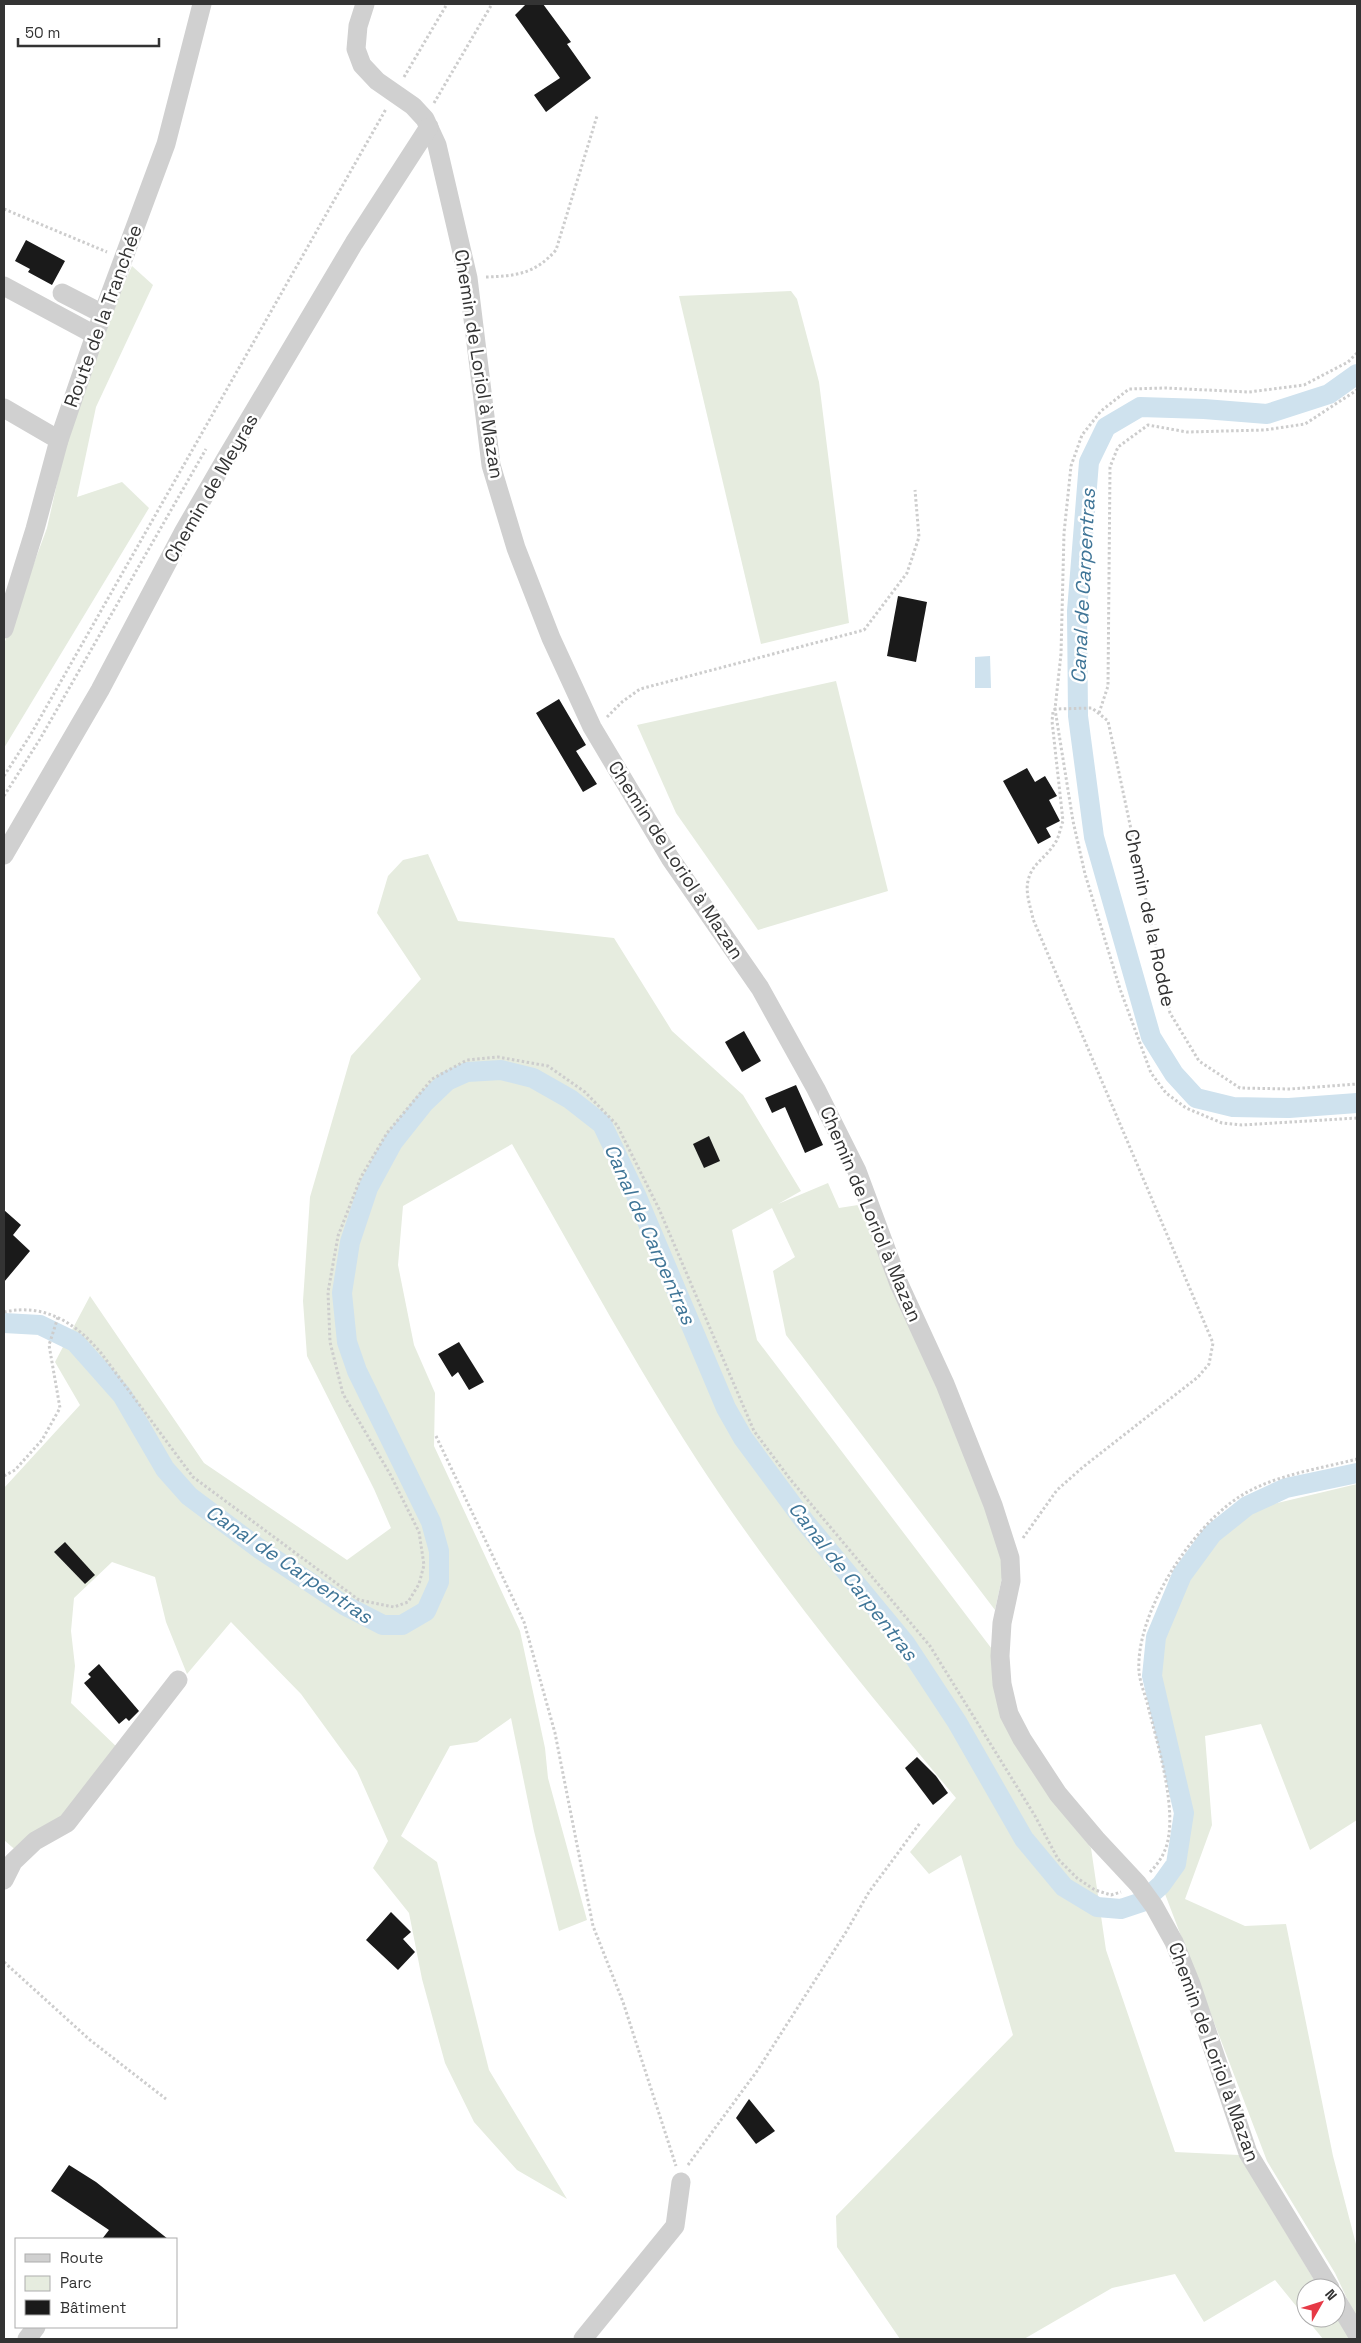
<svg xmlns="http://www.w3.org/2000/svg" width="1361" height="2343" font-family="'Space Grotesk',sans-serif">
	<rect width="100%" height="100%" fill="#fff"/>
	<!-- green -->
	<g fill="#e6ecdf">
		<path d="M132,266L153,285L96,407L77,497L122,482L149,508L4,748V644L47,528L67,439L99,340Z"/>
		<path d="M791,291L797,299L819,382L849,623L761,644L679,296Z"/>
		<path d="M836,681L888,891L758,930L676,813L637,725Z"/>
		<path d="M428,854L458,921L614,938L672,1031L743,1095L801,1191L778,1204L828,1183L839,1208L858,1205L1004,1538V1568L995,1610L786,1335L773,1271L795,1257L772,1208L732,1230L757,1340L998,1657L995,1679L1053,1801L1091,1848L1106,1950L1175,2152L1239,2155L1319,2288H1306V2318L1336,2317L1350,2339H1323L1275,2280L1204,2322L1175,2274L1112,2288L1024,2339H900L837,2247L836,2216L1013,2035L961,1855L929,1874L910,1852L956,1798C865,1689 775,1580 697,1460C631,1358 573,1250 512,1144L403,1206L398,1265L414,1345L435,1393L434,1446L520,1631L545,1748L548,1778L587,1920L559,1931L534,1831L511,1718L477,1742L450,1746L401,1836L437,1862L489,2070L567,2199L517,2170L474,2122L445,2063L422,1979L409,1913L373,1868L388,1841L357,1771L301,1694L231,1622L187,1674L166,1622L155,1577L112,1562L74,1598L71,1631L75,1666L71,1703L121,1751L27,1860L4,1840V1488L80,1405L55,1362L90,1296L204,1463L347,1560L391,1528L374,1489L307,1356L303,1301L310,1197L351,1056L421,979L377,913L388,876L403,860Z"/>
		<path d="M1357,1484V1820L1310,1850L1261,1724L1205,1736L1212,1825L1185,1899L1245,1926L1286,1924L1333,2156L1357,2248V2320L1335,2273L1267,2161L1165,1894L1183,1855L1189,1811L1157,1673L1161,1637L1186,1576L1214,1537L1252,1509Z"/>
	</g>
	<!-- water -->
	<path fill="#cfe2ee" d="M990,656L991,688H975V657Z"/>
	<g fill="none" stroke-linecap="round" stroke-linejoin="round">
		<!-- canal -->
		<g stroke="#cfe2ee" stroke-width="20">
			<path d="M1357,374L1329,394L1267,414L1204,409L1140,407L1106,427L1089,462L1077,611L1078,716L1094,837L1151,1037L1174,1074L1196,1098L1233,1107L1289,1108L1357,1103"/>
			<path d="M4,1323L40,1325L75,1342L122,1395L165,1469L189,1496L261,1550L344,1605L383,1625H402L426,1611L439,1582V1551L431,1522L357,1371L347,1342L342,1293L350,1242L368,1188L393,1142L424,1103L447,1081L467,1072L501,1070L533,1078L570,1099L602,1124L636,1195L726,1408L743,1438L805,1522L905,1643L957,1722L1024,1839L1064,1887L1097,1907L1121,1909L1142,1902L1161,1885L1176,1864L1184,1813L1152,1676L1156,1637L1182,1575L1212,1534L1247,1506L1286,1488L1357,1473"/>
		</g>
	</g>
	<!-- building -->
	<g fill="#1a1a1a">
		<path d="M526,4H543L571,42L567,44L591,78L546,112L534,95L560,78L515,15Z"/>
		<path d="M26,240L65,261L52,285L28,272L30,269L15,261Z"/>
		<path d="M898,596L927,602L916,662L887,656Z"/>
		<path d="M559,699L586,745L576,751L597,784L583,792L536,713Z"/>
		<path d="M1027,768L1035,782L1045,776L1057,796L1049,800L1060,821L1046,828L1051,837L1038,844L1003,781Z"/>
		<path d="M744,1031L761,1061L742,1072L725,1042Z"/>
		<path d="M796,1085L823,1145L805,1153L785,1107L772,1113L765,1098Z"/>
		<path d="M709,1136L720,1161L704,1168L693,1144Z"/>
		<path d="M4,1210L21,1225L13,1235L30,1251L4,1282Z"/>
		<path d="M459,1342L484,1382L469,1390L458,1372L452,1377L438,1354Z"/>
		<path d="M65,1542L95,1575L85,1584L54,1552Z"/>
		<path d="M99,1664L139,1711L129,1721L126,1718L119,1724L84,1683L91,1677L88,1674Z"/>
		<path d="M917,1757L936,1776L948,1793L933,1805L905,1768Z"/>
		<path d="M391,1912L411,1932L403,1939L415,1952L398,1970L366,1940Z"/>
		<path d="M749,2099L775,2131L756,2144L736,2118Z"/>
		<path d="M69,2165L96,2182L168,2239H102L109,2230L51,2191Z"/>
	</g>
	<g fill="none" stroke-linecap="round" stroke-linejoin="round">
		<!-- path -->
		<g stroke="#cdcdcd" stroke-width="3" stroke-dasharray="2.5 2.5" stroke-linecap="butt">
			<path d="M404,77L447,4"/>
			<path d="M434,103L492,4"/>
			<path d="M4,209L107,252"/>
			<path d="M486,277C516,276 535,274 556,250L597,116"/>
			<path d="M1357,353L1348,362L1304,385L1249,392L1165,388L1129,389L1101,411L1082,435L1071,466L1064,533L1061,654L1055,709L1073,821L1085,874L1120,989L1151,1073L1166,1093L1186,1108L1222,1123L1242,1125L1357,1118"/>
			<path d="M1099,713L1108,686L1110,467L1118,447L1148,425L1187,432L1265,430L1305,424L1357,390"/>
			<path d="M607,717L622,702L640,689L864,630L907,573L919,537L915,490"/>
			<path d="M4,776L31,734L386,109"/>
			<path d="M4,796L40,739L206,449"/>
			<path d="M4,1312C45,1303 76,1323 101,1353L193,1477L359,1600L394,1607L408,1602L419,1584L424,1565L419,1532L390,1474L343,1394L330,1342L328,1292L338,1236L361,1177L387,1133L432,1079L467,1060L498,1057L548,1066L585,1092L617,1125L659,1209L754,1431L790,1479L930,1646L1035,1816L1058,1859L1077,1878L1095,1890L1111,1895L1121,1892"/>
			<path d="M436,1436L524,1622L555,1733L593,1926L623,2002L676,2166"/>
			<path d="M4,1476L15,1470L42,1440L60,1408L49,1345L58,1317"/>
			<path d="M1023,1538L1057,1490L1083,1467L1198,1377L1209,1364L1213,1343L1033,919C1031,908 1025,893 1028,881C1031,865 1045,858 1053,846C1059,839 1060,829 1063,821L1052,721L1053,712L1055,709L1092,708L1108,721L1170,1013L1199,1061L1240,1088L1290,1089L1357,1084"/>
			<path d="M1150,1872C1156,1866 1162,1858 1165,1850C1180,1813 1156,1740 1147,1702C1144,1692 1140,1682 1139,1672C1135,1614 1191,1528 1239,1497C1273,1475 1319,1469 1357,1459"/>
			<path d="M4,1962L90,2040L166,2099"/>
			<path d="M688,2165L757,2071L846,1932L869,1892L920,1823"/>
		</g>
		<!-- minor -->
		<g stroke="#d0d0d0" stroke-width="19">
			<path d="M365,4L358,26L356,49L362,65L377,81L413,106L425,119L437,145L468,278L491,465L516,548L551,638L592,727L670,858L760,988L816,1089L857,1171L899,1284L945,1384L993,1505L1010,1558L1011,1581L1002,1623L1000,1656L1002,1684L1009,1714L1022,1739L1058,1794L1096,1839L1138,1884L1154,1906L1174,1942L1191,1984L1248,2153L1330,2288"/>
			<path d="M4,286L95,335"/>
			<path d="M62,293L103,314"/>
			<path d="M4,408L59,440"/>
			<path d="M4,629L35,529L59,440L95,335L166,144L202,4"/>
			<path d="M4,855L100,690L184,531L225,460L354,243L429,127"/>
			<path d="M4,1880L13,1862L35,1841L67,1823L178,1680"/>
			<path d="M1336,2299L1357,2334"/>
			<path d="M27,2339L36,2327"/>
			<path d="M583,2339L675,2226L681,2182"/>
		</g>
	</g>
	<g text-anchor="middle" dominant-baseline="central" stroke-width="5" stroke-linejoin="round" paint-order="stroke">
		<!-- street labels -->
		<g font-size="19" fill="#333" stroke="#fff">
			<text transform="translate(103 316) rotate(-70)">Route de la Tranchée</text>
			<text transform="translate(479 364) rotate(81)">Chemin de Loriol à Mazan</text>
			<text transform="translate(211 488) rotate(-60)">Chemin de Meyras</text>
			<text transform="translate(676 860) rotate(57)">Chemin de Loriol à Mazan</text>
			<text transform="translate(1150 918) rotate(78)">Chemin de la Rodde</text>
			<text transform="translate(871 1214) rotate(67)">Chemin de Loriol à Mazan</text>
			<text transform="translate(1214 2052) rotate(70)">Chemin de Loriol à Mazan</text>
		</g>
		<!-- water labels -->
		<g font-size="20" font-style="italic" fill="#3f7597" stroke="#fff">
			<text transform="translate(1083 586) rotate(-87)">Canal de Carpentras</text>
			<text transform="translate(650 1234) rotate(66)">Canal de Carpentras</text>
			<text transform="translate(289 1564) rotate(34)">Canal de Carpentras</text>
			<text transform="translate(853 1581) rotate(52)">Canal de Carpentras</text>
		</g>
	</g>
	<!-- border -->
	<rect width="1361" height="2343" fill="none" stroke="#333333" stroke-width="10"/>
	<!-- legend -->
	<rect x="15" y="2238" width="162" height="90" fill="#ffffff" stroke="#adadad"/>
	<rect x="25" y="2254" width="25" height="8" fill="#d0d0d0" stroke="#adadad"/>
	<text x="60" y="2263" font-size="15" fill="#333333">Route</text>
	<rect x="25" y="2276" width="25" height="15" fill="#e6ecdf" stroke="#adadad"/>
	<text x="60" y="2288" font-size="15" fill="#333333">Parc</text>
	<rect x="25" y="2300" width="25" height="15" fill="#1a1a1a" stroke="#adadad"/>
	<text x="60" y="2313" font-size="15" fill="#333333">Bâtiment</text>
	<!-- north arrow -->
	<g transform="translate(1321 2303) rotate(51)"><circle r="24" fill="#ffffff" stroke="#adadad"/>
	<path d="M0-4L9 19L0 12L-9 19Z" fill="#e63946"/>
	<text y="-8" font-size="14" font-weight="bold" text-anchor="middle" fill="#333333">N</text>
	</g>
	<!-- scale -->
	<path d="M18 38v8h141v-8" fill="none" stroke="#333333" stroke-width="2.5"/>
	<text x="25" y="38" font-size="15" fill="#333333" stroke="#ffffff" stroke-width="4" paint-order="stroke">50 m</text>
</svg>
